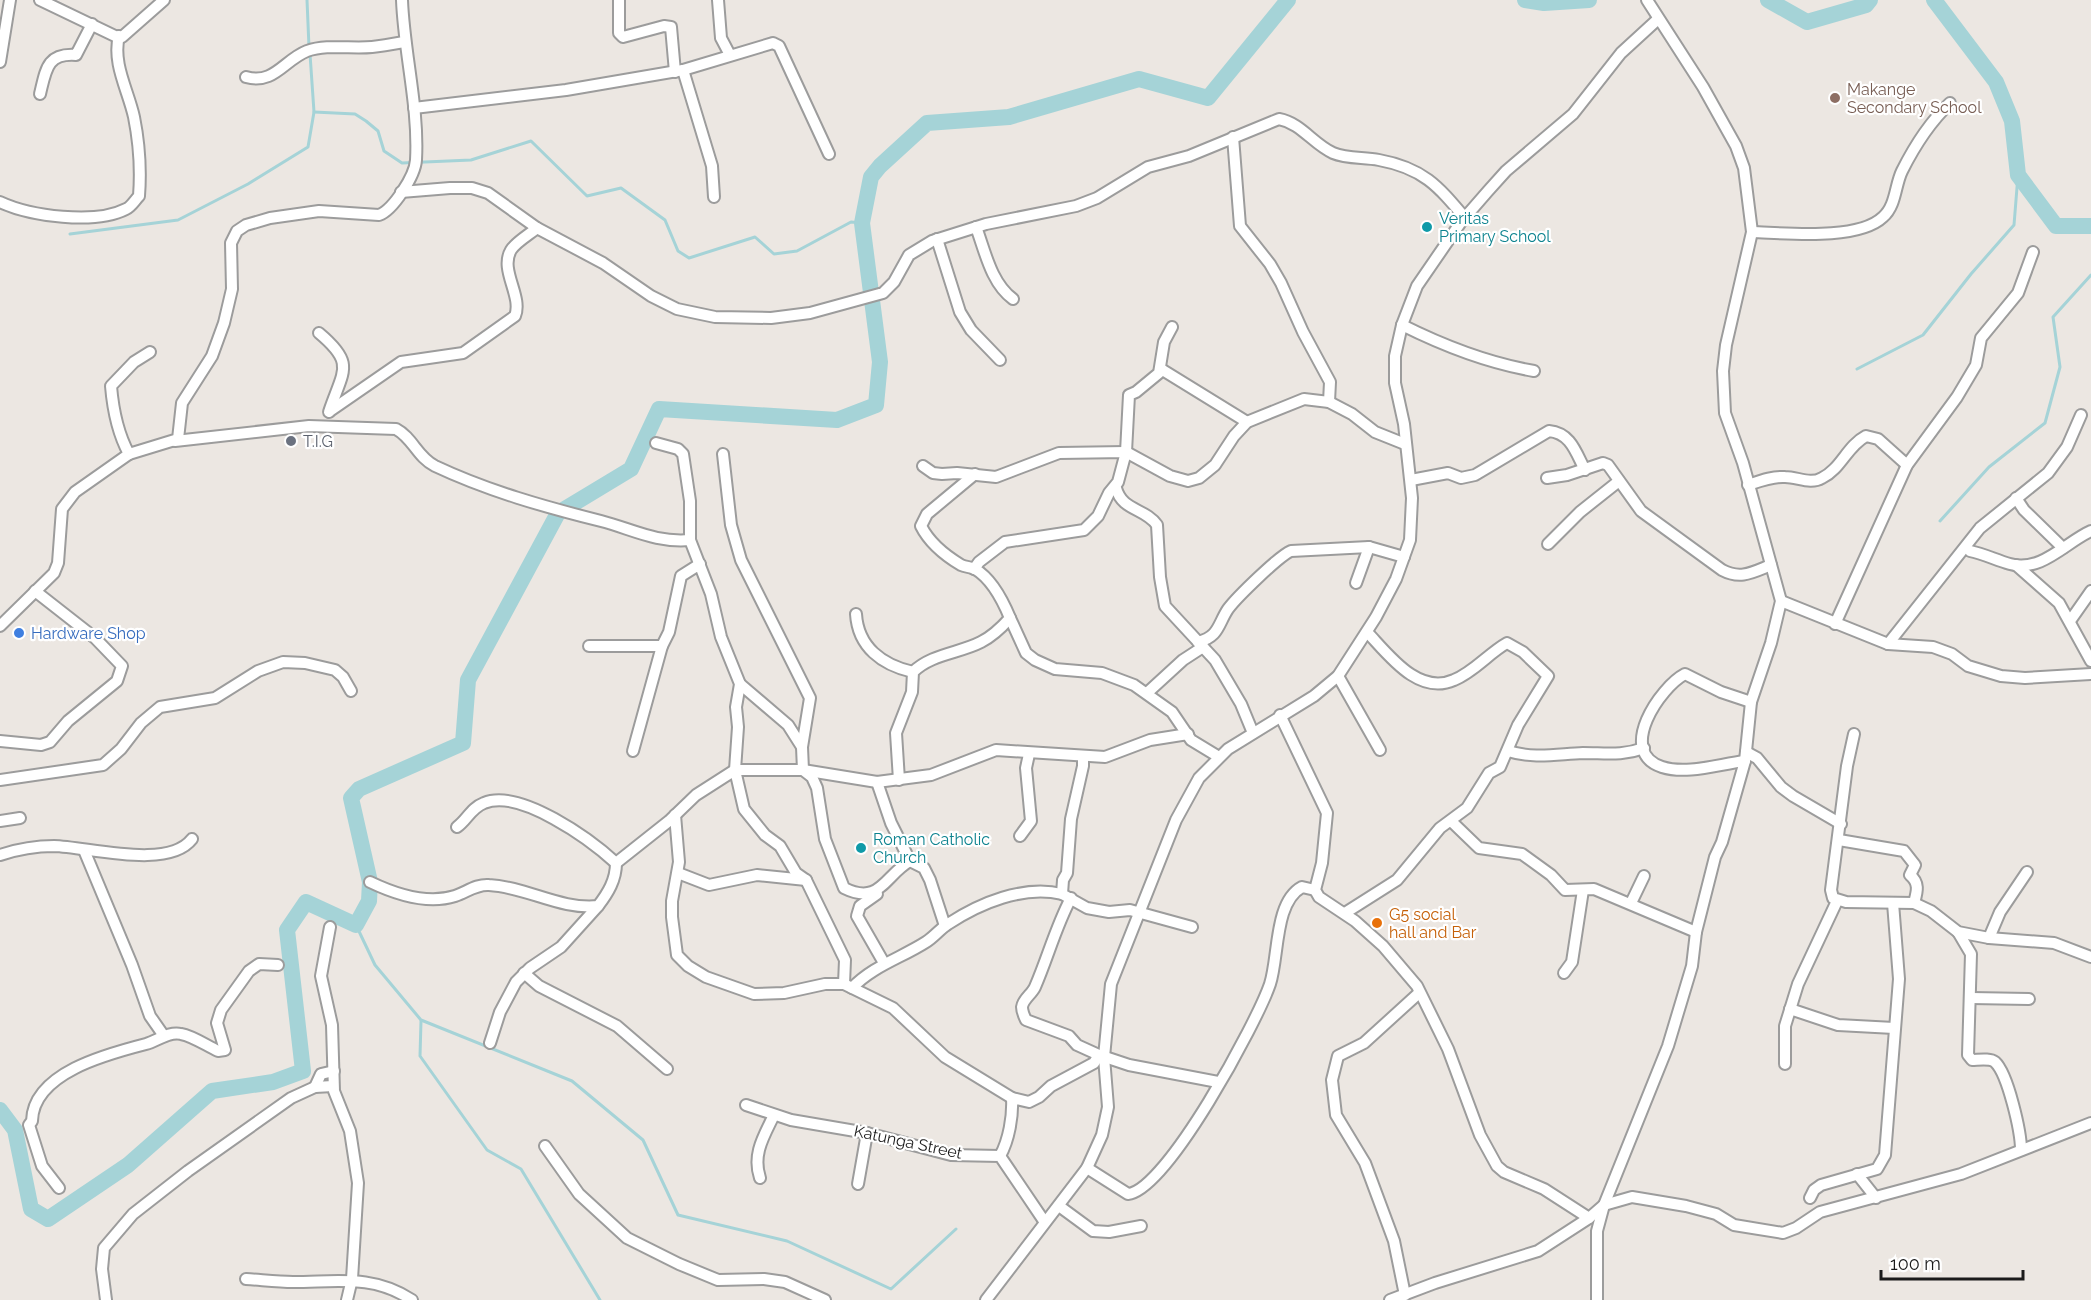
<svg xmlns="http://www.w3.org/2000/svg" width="2091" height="1300" font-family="Raleway,sans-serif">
	<rect width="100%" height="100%" fill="#ece7e2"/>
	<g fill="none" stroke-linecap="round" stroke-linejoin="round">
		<!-- stream -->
		<g stroke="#a5d3d7" stroke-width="3">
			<path d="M307,0L309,47"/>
			<path d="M314,112L355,114L366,121L378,131L384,151L402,163L471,160L531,141L587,196L621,188L665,220L678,251L689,258L755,237L774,254L797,251L851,222L862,223"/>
			<path d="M70,234L178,220L248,184L308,147L314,112L310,54"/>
			<path d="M1857,369L1923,335L1971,274L2014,225L2018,175"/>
			<path d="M1940,521L1989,467L2045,423L2060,367L2053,317L2091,275"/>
			<path d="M356,925L375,965L421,1020L572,1081L643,1140L678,1215L787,1241L891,1289L956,1229"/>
			<path d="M421,1021L420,1056L487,1150L521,1169L600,1300"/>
		</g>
		<!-- river -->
		<g stroke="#a5d3d7" stroke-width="16">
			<path d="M1525,0L1544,3L1589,0"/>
			<path d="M1768,0L1807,22L1866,5L1870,0"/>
			<path d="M1934,0L1996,82L2012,121L2018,175L2056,226H2091"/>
			<path d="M0,1110L15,1130L31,1209L48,1219L128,1165L212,1091L273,1082L303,1071L287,930L306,902L356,925L369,901L370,882L351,798L359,789L463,743L468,680L558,513L631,469L659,409L837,420L876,405L880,362L862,223L871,177L880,166L927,123L1009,117L1139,79L1208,98L1288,0"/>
		</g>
		<!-- street casing -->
		<g stroke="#9c9c9c" stroke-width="14">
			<g id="street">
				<path d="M40,0L115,36L122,37L164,0"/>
				<path d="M619,0V33L623,37L664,26L671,27L675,72"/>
				<path d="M718,0L721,38L730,55"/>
				<path d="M0,62L10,0"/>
				<path d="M683,70L712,166L714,197"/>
				<path d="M246,77C274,85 284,60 307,51C327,44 351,49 372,47C382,46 393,44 404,42"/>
				<path d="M40,94C46,69 47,53 76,55L92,24"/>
				<path d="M414,108L566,90L683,70L773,43L779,46L829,154"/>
				<path d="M1233,137L1240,226L1270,264L1281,283L1303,332L1330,382L1329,402"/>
				<path d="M401,192L450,188H472L488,193L537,228L603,263L651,296L677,309L715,317L771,318L810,313L883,293L894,282L909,255L932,241L986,224L1076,206L1097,198L1148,167L1189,156L1279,119C1301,123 1313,144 1333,153C1347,159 1364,157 1379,160C1423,168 1438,186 1465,218"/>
				<path d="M0,202C30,216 95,225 126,209C131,207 135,200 139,196C141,170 139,142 134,117C128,90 112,63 119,36"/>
				<path d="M976,227C985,251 991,283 1013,299"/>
				<path d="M1752,232C1785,233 1858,241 1883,217C1896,206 1895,185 1902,171C1914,147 1931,121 1950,103"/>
				<path d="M937,239L960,312L971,330L1000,360"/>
				<path d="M1402,325C1444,346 1488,363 1534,371"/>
				<path d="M319,333C356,364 343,370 329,412"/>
				<path d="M1161,369L1247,422"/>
				<path d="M330,411L401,362L463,353L515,316C523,296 499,270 511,250C516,242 530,234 537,228"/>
				<path d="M175,441L309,426L396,429C413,438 417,457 435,466C488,491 545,507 601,521C632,529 656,543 690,540"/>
				<path d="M656,443L678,449L683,454L690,501V540L711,594L721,637L740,684L736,707L738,727L735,770H803L877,782L931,775L996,750L1105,757L1150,740L1188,734"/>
				<path d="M129,454C117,432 113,410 111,386L134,362L150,352"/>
				<path d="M723,454L731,525L741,560L810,698L802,747L803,770L812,777L817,788L825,839L844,888C880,906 885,875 910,861"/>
				<path d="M923,466L933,473L942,474L957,473L996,477L1059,453L1126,452L1170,476L1188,481L1199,478L1215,465L1234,436L1247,422L1304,399L1329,402L1352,414L1375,432L1405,444"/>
				<path d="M1547,478L1567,475L1603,463L1608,465L1641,511L1722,570C1741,580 1753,572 1771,565"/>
				<path d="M1411,480L1448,473L1461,478L1475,475L1549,431C1571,433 1576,453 1585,470"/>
				<path d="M1748,485C1760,481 1773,476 1785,477C1798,477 1810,485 1822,478C1841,469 1847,446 1866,436L1878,439L1907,465"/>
				<path d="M1116,488C1122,511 1145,508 1157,525L1160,577L1165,606L1215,660L1241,704L1253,733"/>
				<path d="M2016,498L2024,510L2063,548"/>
				<path d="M1548,544L1580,512L1619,481"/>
				<path d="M1970,551C1984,554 1996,560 2010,564C2041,573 2066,542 2091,531"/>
				<path d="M2016,565L2059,603L2091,661"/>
				<path d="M974,569L979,562L1005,542L1084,530L1098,516L1109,493L1118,482L1126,452L1129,395L1136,392L1159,373L1164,342L1172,327"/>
				<path d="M1356,583L1369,547"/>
				<path d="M1781,601L1888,644L1933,647L1952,654L1968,666L2001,676L2025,678L2091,674"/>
				<path d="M856,614C858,647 882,665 913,672"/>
				<path d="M1010,618L1026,653L1035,660L1055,669L1102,673L1134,685L1172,712L1191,740L1219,757"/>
				<path d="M2070,621L2091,591"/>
				<path d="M1835,624L1907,465L1957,397L1976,365L1981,338L2018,293L2033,252"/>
				<path d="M0,626L54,573L58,563L62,509L75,492L129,454L178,439L182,403L212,356L224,323L232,289L231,243L237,231L246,225L270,218L319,211L379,215C393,210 415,176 416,160C419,107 404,53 402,0"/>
				<path d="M1198,642C1219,637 1218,624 1228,609C1237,597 1279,556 1291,551L1369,547L1404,557"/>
				<path d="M1888,644L1980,528L2048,473L2067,447L2081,415"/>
				<path d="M589,646H662"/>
				<path d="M1338,676L1380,750"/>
				<path d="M740,684L788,725L802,747"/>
				<path d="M1147,693L1183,660L1203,647"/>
				<path d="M1280,715L1327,813L1322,863L1315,890L1319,897L1355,921L1383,946L1417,986L1448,1049L1480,1135L1497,1166L1504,1172L1544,1189L1589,1218"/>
				<path d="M1854,734L1847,766L1831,890L1833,898L1846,902L1914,903L1931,911L1958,932L1989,938L2054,943L2091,957"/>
				<path d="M0,741L41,745L50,742L68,721L117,681L122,666L95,638L35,591"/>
				<path d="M633,751L662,646L669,632L681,576L700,564"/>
				<path d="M1508,751C1534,759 1557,754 1583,753C1606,753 1622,756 1644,748"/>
				<path d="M1746,752L1757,758L1781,787L1793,796L1841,824"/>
				<path d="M1083,757V766L1071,819L1067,873L1063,880L1062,894L1087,908L1109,912L1130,910L1192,927"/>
				<path d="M1745,761C1719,764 1687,775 1662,767C1616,752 1660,687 1685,674L1721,692L1751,702"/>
				<path d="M0,780L103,765L121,749L141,723L160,707L215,698L258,671L283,662L305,663L335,670L343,677L351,691"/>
				<path d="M899,780L896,733L912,692L913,672C931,654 960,653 981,642C993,636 1002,627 1010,618C1003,601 992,579 975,569C971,567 965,567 961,565C946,556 929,542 921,526L927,514L975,474"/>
				<path d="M877,782L891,823L910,861L924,868L930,880L945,926"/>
				<path d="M675,815L679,862L672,901V917L677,955L688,966L706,977L754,994L784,993L825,984H844L893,1008L945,1057L1012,1098"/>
				<path d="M0,821L20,818"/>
				<path d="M1451,821L1479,848L1522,854L1551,875L1565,890L1594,889L1696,932"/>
				<path d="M457,827C467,820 471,808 484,803C520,788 591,840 616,863L669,821L696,795L735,770L744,809L765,835L780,846L796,873L806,880L845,960L844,984"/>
				<path d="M1020,836L1031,821L1026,768L1029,754"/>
				<path d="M1839,840L1904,851L1915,865L1910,875C1920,883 1917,892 1914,903"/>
				<path d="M84,850L132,965L150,1016L164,1036"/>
				<path d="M0,855C18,849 35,846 54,846C89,847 168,870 192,839"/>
				<path d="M678,873L709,885L757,875L806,880"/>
				<path d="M370,882C395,894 427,905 455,896C467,892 476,884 489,885C527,887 560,910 598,906C608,893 616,880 616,863"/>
				<path d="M877,894L860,906L857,916L884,963"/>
				<path d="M1071,898C1056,926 1048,957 1035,987C1032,994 1023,999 1022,1007C1022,1012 1024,1016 1026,1020L1069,1036L1077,1045L1099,1055L1129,1065L1218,1082"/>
				<path d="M1631,903L1644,876"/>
				<path d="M1345,913L1397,880L1440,828L1467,808L1489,773L1500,767L1518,725L1548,676L1523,652L1507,643C1489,653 1474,672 1454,680C1418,696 1388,654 1367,632"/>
				<path d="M330,927L321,976L332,1025L334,1091L350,1131L358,1183L352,1279L347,1300"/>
				<path d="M1958,932L1971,954L1968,1055L1972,1060C1978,1060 1990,1058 1995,1062C2008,1074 2021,1132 2021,1150"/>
				<path d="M1989,938L2000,912L2027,872"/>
				<path d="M524,973L539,986L617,1026L667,1069"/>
				<path d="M1564,973L1572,962L1583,890"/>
				<path d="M852,988C873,966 901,958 926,942C934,937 940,929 948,924C980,903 1023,885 1062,894"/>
				<path d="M1971,998L2029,999"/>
				<path d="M1790,1009L1838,1025L1894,1028"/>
				<path d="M490,1043L500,1012L516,982L530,968L561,947L598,906"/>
				<path d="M1785,1064V1026L1798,984L1837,901"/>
				<path d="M315,1087L321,1074L334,1071"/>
				<path d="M746,1105L791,1120L867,1133L951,1155L1000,1156L1044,1221"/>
				<path d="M545,1146L579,1194L627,1238L679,1264L718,1280L764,1279L785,1282L825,1300"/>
				<path d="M1000,1156C1009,1140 1013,1116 1012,1098L1029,1102L1039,1097L1051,1086L1094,1063L1099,1055"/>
				<path d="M1087,1168L1128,1194C1167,1190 1257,1022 1270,984C1279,957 1274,902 1302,887L1315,890"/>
				<path d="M1857,1174L1876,1198"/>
				<path d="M760,1178C752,1154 764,1136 774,1115"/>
				<path d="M858,1184L867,1133"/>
				<path d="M59,1188L42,1166L29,1125L32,1121C33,1073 107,1054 146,1044C157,1041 169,1031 181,1034C193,1036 207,1046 218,1051L225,1050L217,1023L221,1010L249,971L259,964L278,965"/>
				<path d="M1810,1198L1814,1190L1821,1185L1877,1169L1885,1155L1899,979L1893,903"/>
				<path d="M1059,1206L1093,1231L1109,1232L1141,1226"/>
				<path d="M246,1279C262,1280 278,1282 293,1282C336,1282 373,1274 412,1300"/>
				<path d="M1405,1295L1394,1241L1365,1163L1336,1115L1332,1080L1338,1056L1364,1043L1419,993"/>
				<path d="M106,1300L102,1269L104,1248L133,1214L188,1171L291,1098L315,1087L333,1086"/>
				<path d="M986,1300L1087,1168L1102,1135L1108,1107L1104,1057L1111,984L1176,820L1199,778L1228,749L1314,696L1338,676L1376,617L1396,579L1410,540L1412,498L1404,424L1395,383V356L1402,325L1417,286L1461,222L1488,191L1506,171L1573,114L1621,53L1657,20"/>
				<path d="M1390,1300L1435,1283L1538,1251L1589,1218L1604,1205L1632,1197L1686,1206L1716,1214L1734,1225L1783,1233L1796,1228L1820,1212L1961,1174L2091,1123"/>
				<path d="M1597,1300V1231L1604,1205L1668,1046L1692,966L1696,932L1715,857L1722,842L1745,761L1751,702L1771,643L1781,601L1743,463L1725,413L1723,371L1726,345L1752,232L1744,168L1736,146L1703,87L1647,0"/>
			</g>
		</g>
		<!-- street -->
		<use href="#street" stroke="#fff" stroke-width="10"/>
	</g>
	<!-- markers -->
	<circle fill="#8d6e63" stroke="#fff" stroke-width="2" cx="1835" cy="98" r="6"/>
	<g fill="#0f9aa8" stroke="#fff" stroke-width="2">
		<circle cx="1427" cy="227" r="6"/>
		<circle cx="861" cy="848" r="6"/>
	</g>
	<circle fill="#6b7280" stroke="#fff" stroke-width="2" cx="291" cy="441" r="6"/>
	<circle fill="#3f7fe0" stroke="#fff" stroke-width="2" cx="19" cy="633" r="6"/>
	<circle fill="#e8710a" stroke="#fff" stroke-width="2" cx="1377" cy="923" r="6"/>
	<g text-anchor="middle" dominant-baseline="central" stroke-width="4.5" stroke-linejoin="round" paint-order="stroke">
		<!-- education labels -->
		<g font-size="16" fill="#785e54" stroke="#fff" text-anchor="start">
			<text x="1847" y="89">Makange<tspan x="1847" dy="18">Secondary School</tspan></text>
		</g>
		<!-- culture labels -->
		<g font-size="16" fill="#0d838f" stroke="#fff" text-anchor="start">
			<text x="1439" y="218">Veritas<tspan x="1439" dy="18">Primary School</tspan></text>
			<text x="873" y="839">Roman Catholic<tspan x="873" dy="18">Church</tspan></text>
		</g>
		<!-- worship labels -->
		<g font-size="16" fill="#5b616d" stroke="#fff" text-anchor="start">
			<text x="303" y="441">T.I.G</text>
		</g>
		<!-- shop labels -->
		<g font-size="16" fill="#366cbe" stroke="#fff" text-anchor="start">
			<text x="31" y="633">Hardware Shop</text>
		</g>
		<!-- food labels -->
		<g font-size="16" fill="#c56008" stroke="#fff" text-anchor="start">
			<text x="1389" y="914">G5 social<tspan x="1389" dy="18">hall and Bar</tspan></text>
		</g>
		<!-- street labels -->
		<g font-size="16" fill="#1b1b1b" stroke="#fff">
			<text transform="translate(908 1142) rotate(12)">Katunga Street</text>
		</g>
	</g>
	<!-- scale -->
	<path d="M1881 1270v9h142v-9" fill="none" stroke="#1b1b1b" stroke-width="3"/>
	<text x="1890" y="1270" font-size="18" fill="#1b1b1b" stroke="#ffffff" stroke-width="4.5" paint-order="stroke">100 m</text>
</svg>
